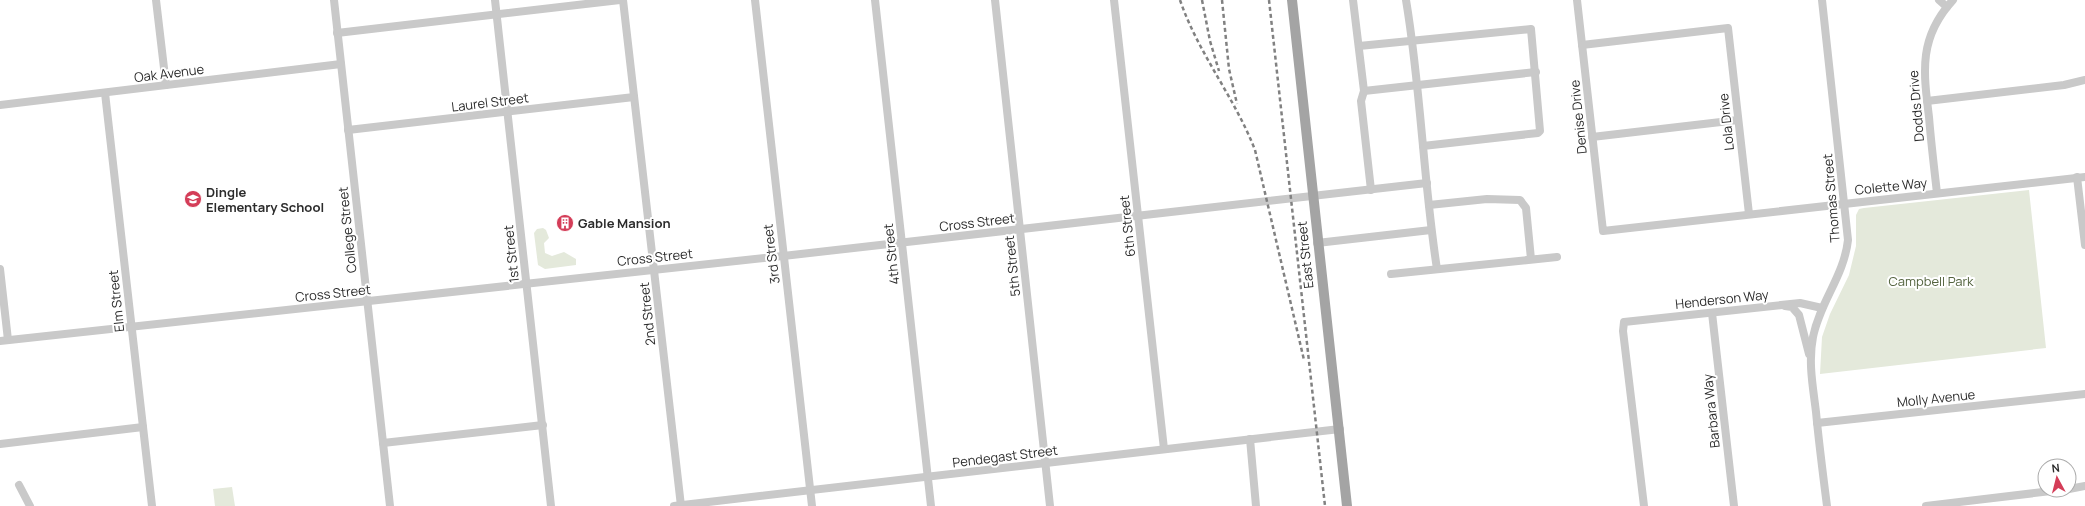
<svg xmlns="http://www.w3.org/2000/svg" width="2085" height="506" font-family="Manrope,sans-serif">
	<rect width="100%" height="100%" fill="#fff"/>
	<!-- green -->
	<g fill="#e4e9db">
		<path d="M2029,190L2046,348L1820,374L1822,337L1830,314L1849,275L1856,246V215L1859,209L1864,208Z"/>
		<path d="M543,228L546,230L549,238L544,243L545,253L552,256L564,252L576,259V265L545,269L538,265L534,233L537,229Z"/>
		<path d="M232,487L235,506H215L213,489Z"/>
	</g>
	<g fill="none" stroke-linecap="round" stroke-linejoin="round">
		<!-- minor -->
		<g stroke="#c9c9c9" stroke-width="8">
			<path d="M156,0L166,85"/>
			<path d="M334,0L390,506"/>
			<path d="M495,0L551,506"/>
			<path d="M623,0L681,506"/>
			<path d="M755,0L812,506"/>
			<path d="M875,0L931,506"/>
			<path d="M995,0L1050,506"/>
			<path d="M1114,0L1164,449"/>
			<path d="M1353,0L1364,91L1361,101L1371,190"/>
			<path d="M1406,0C1421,89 1423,179 1437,269"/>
			<path d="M1577,0L1603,231L2085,177"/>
			<path d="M1822,0L1848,240C1844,276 1820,302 1813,337C1808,362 1813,387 1816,412C1819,444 1823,475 1827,506"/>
			<path d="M1939,0L1947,7"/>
			<path d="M337,33L620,0"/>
			<path d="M1582,45L1728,28L1749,214"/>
			<path d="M1359,46L1531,29L1540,131L1538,133L1423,146"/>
			<path d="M1364,91L1536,72"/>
			<path d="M105,93L152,506"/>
			<path d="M1927,101L2064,85L2085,80"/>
			<path d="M0,105L341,64"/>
			<path d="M348,130L634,97"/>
			<path d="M1592,137L1738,120"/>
			<path d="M2077,177L2085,245"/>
			<path d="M1937,193C1934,167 1931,142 1929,117C1923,70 1919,37 1953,0"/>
			<path d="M1429,205L1487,199L1520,200L1526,208L1531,259"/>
			<path d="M1317,243L1431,230"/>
			<path d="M0,269L8,340"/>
			<path d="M1391,274L1557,257"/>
			<path d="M1785,306L1792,307L1799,315L1809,354"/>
			<path d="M1712,313L1734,506"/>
			<path d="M0,341L792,255L1427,183"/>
			<path d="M1817,423L2085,394"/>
			<path d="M1250,439L1256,506"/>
			<path d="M383,443L543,425"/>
			<path d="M0,444L143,427"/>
			<path d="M19,485L30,506"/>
			<path d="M2069,489L2085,486"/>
			<path d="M674,506L1340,429"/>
			<path d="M1644,506L1623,331L1624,322L1800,303L1822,308"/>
			<path d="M1926,506L2060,490"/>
		</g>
		<!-- major -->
		<path stroke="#a4a4a4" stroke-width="10" d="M1292,0L1347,506"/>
		<!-- rail -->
		<g stroke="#818181" stroke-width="2.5" stroke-dasharray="4 3" stroke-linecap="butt">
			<path d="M1180,0C1198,53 1235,98 1255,150L1304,360"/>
			<path d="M1202,0L1210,41L1219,71"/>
			<path d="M1222,0L1229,69L1237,104"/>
			<path d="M1269,0L1325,506"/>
		</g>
	</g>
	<!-- icons -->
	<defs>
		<g id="school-disc" transform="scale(0.9)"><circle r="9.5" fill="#d43d58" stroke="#fff"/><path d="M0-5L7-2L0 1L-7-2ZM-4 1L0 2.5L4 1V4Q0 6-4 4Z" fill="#fff"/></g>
		<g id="building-disc" transform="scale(0.9)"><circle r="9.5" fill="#d43d58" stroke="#fff"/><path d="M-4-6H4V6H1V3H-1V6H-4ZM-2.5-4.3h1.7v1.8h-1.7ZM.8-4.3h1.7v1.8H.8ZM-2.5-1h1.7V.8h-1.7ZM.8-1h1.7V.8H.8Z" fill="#fff"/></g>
	</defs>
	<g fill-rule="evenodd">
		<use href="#school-disc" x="193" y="199"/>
		<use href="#building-disc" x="565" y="223"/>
	</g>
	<g text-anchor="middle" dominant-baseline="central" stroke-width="4" stroke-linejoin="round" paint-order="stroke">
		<!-- street labels -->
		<g font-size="13" fill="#2c2c2c" stroke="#fff">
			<text transform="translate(169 73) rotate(-7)">Oak Avenue</text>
			<text transform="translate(490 102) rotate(-7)">Laurel Street</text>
			<text transform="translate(1916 106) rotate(-95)">Dodds Drive</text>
			<text transform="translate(1578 117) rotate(-96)">Denise Drive</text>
			<text transform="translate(1726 122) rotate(-96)">Lola Drive</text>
			<text transform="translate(1891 186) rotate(-6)">Colette Way</text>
			<text transform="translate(1831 198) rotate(-95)">Thomas Street</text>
			<text transform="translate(977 222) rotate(-7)">Cross Street</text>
			<text transform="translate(1127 226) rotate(-96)">6th Street</text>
			<text transform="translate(347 230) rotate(-96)">College Street</text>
			<text transform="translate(511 254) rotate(-96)">1st Street</text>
			<text transform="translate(771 254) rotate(-97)">3rd Street</text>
			<text transform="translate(891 254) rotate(-96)">4th Street</text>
			<text transform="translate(1305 255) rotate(-96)">East Street</text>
			<text transform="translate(655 257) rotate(-6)">Cross Street</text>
			<text transform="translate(1012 266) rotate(-96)">5th Street</text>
			<text transform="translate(333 293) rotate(-6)">Cross Street</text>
			<text transform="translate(1722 299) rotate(-6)">Henderson Way</text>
			<text transform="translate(116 301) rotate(-96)">Elm Street</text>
			<text transform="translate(647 314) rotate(-96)">2nd Street</text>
			<text transform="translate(1936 398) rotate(-6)">Molly Avenue</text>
			<text transform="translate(1711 411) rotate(-96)">Barbara Way</text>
			<text transform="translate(1005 456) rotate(-7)">Pendegast Street</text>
		</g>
		<!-- poi labels -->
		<g font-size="13" font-weight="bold" fill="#2c2c2c" stroke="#fff" text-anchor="start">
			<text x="206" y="192">Dingle<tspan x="206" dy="15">Elementary School</tspan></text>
			<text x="578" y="223">Gable Mansion</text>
		</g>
		<!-- park labels -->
		<g font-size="13" fill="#53633e" stroke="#fff">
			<text x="1931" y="281">Campbell Park</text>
		</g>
	</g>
	<!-- north arrow -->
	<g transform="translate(2057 478) rotate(353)"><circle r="19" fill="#ffffff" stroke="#ababab"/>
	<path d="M0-3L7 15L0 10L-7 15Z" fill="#d43d58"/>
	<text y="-6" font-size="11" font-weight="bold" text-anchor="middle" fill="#2c2c2c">N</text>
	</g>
</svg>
